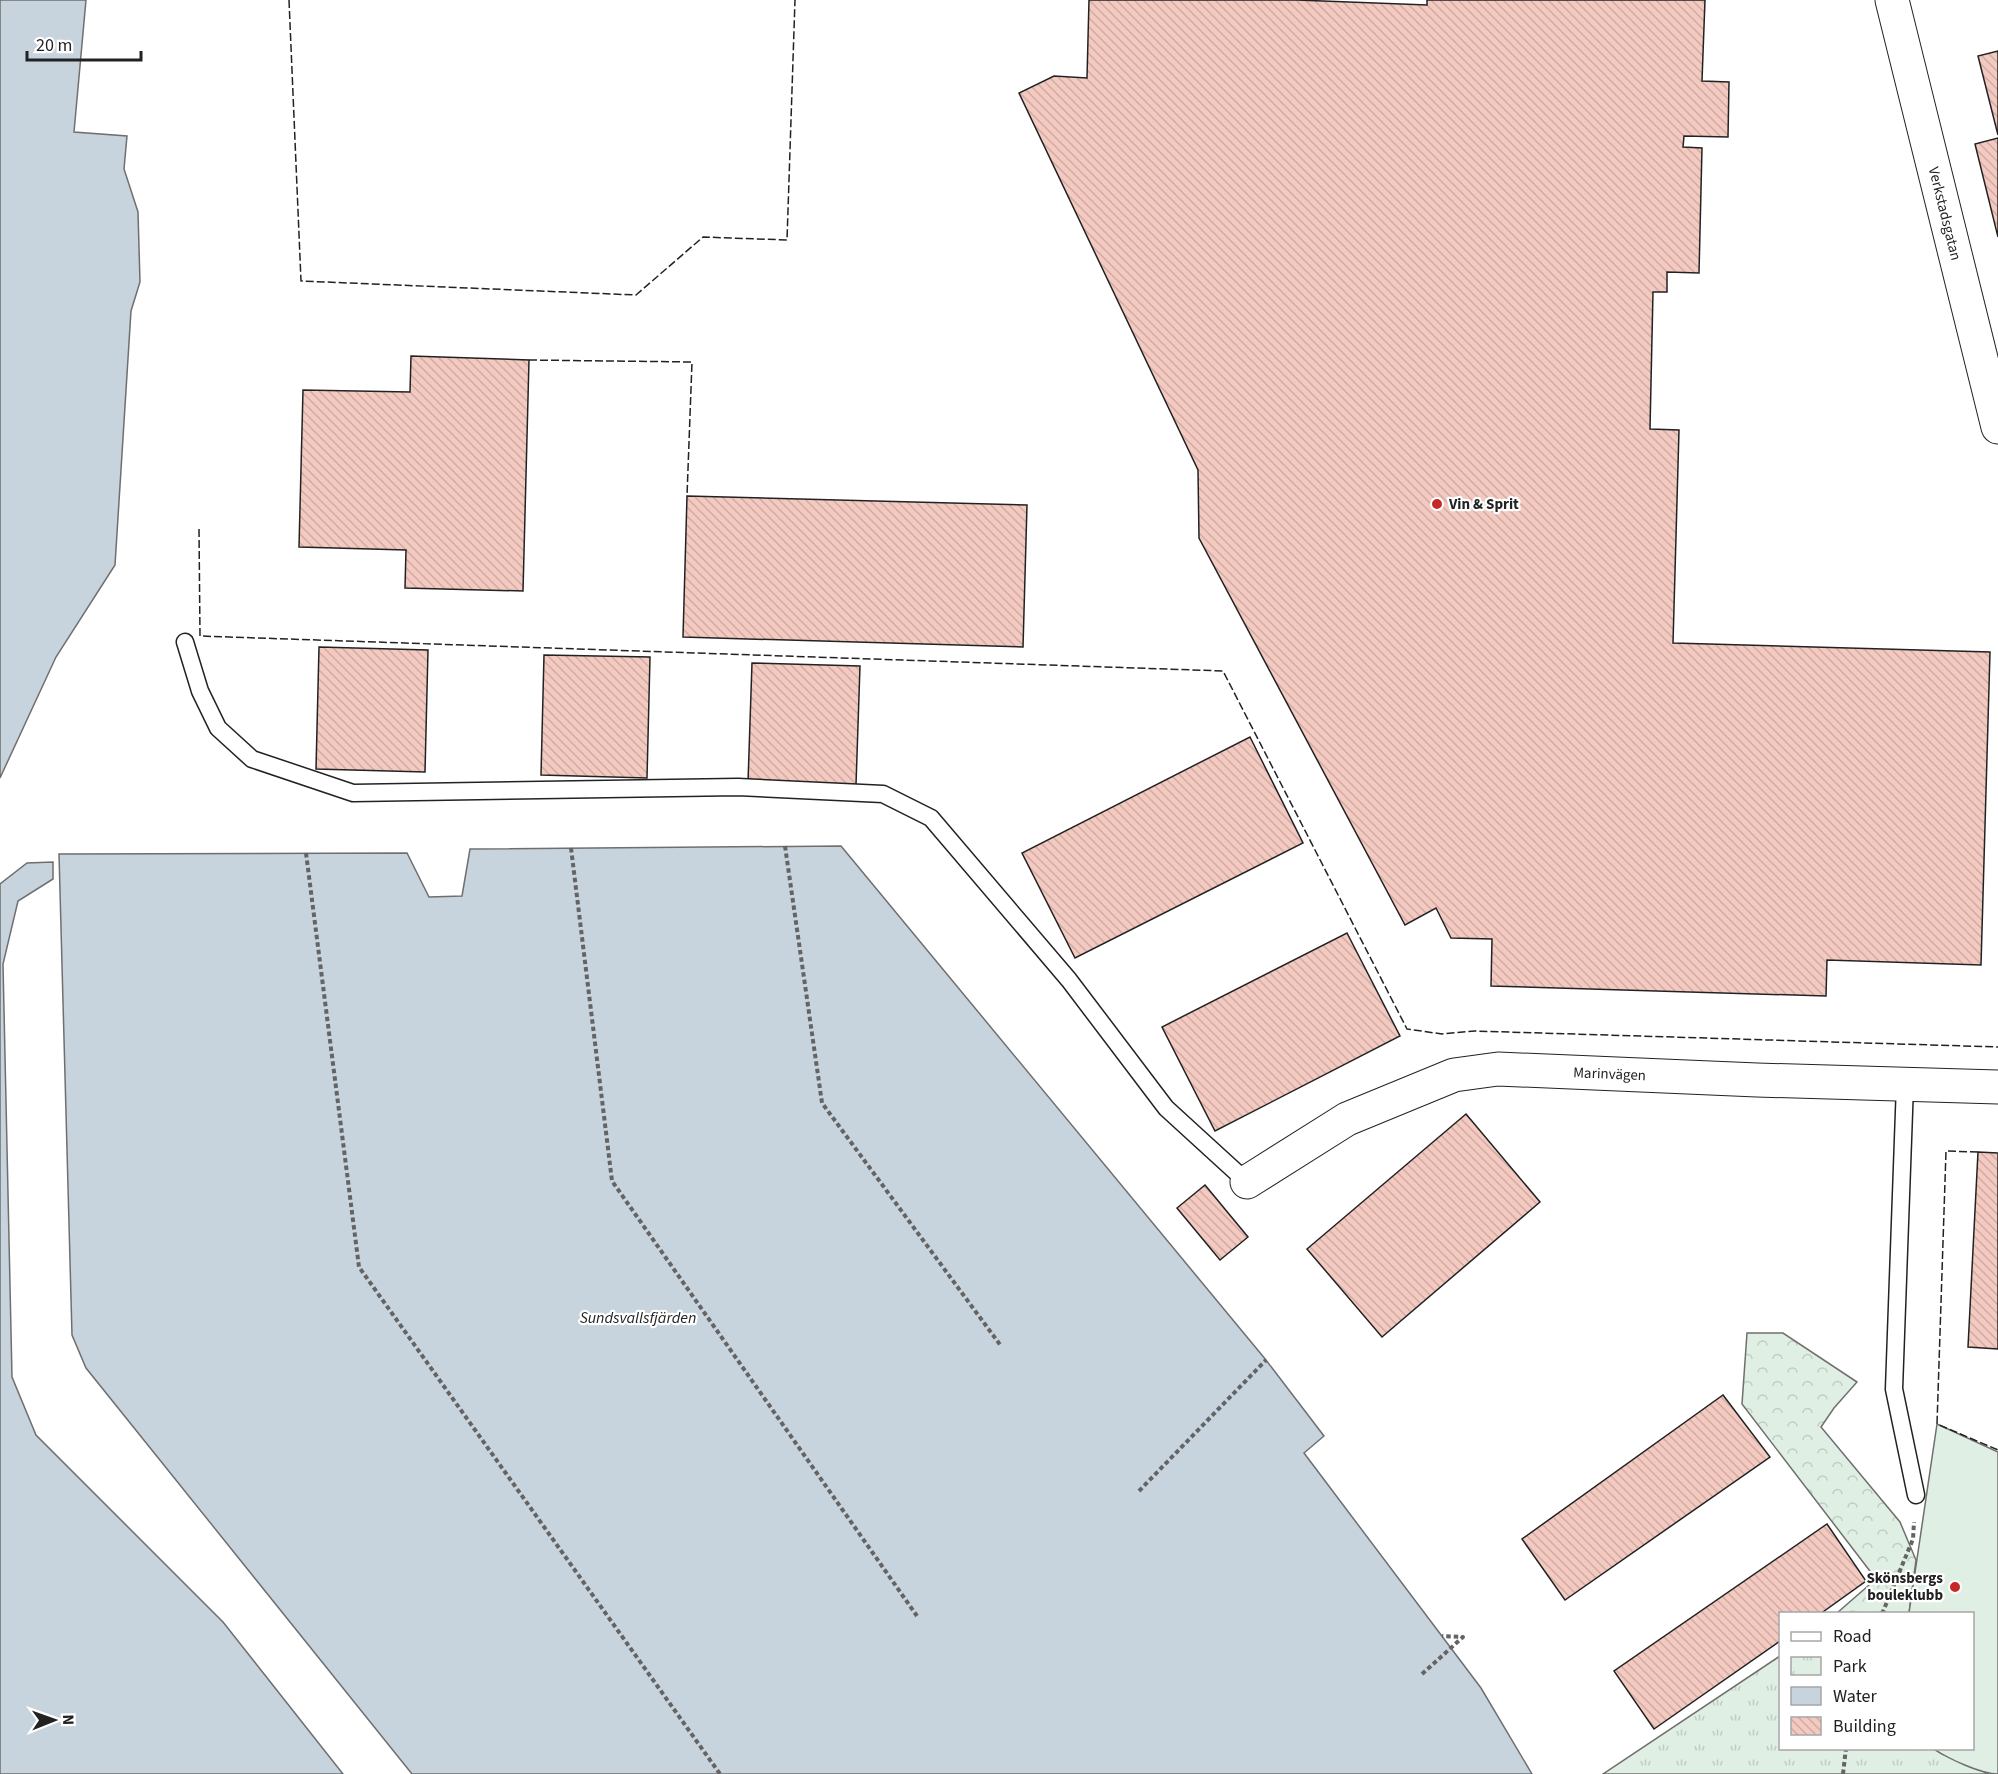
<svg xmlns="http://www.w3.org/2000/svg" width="1998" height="1774" font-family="'Source Sans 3',sans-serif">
	<defs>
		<pattern id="forest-crowns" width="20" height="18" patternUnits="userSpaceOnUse" patternTransform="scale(1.5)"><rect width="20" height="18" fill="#e0efe3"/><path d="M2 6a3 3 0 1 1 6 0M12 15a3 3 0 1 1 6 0" fill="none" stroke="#c0cdc2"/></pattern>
		<pattern id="park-tufts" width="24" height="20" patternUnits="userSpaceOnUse" patternTransform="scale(1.5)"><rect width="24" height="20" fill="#e0efe3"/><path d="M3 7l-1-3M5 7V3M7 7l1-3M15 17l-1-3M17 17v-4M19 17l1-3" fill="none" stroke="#c0cdc2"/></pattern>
		<pattern id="building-back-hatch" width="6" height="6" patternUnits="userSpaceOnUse" patternTransform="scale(1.5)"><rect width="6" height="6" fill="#f3c9c0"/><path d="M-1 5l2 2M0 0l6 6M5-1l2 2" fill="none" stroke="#d0aca5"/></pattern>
	</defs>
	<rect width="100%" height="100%" fill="#fff"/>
	<!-- forest -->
	<path fill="url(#forest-crowns)" stroke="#6f6f6f" stroke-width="1.5" d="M1747,1333H1783L1857,1382L1834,1408L1821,1427L1900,1522L1916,1560L1909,1613H1837L1876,1579L1742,1404Z"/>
	<!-- park -->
	<path fill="url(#park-tufts)" stroke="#6f6f6f" stroke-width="1.5" d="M1780,1656V1748L1934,1749L1942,1754L1989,1774H1603Z"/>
	<!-- garden -->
	<path fill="#e0efe3" stroke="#6f6f6f" stroke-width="1.5" d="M1937,1424L1998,1452V1774C1981,1774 1949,1759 1934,1749L1972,1748V1614L1909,1613Z"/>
	<!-- water -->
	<g fill="#c7d3dd" stroke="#6f6f6f" stroke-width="1.5">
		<path d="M0,0H86L74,132L127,136L124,169L138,212L140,282L131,311L115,565L56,657L0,778Z"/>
		<path d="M841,846L1266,1360L1324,1436L1304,1453L1481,1688L1532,1774H412L86,1368L72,1335L59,854L407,853L429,897L462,896L470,849Z"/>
		<path d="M53,862V879L18,901L3,964L12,1377L36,1435L223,1622L343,1774H0V884L27,863Z"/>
	</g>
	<!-- building -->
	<g fill="url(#building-back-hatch)" stroke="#222" stroke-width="1.5">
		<path d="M1089,0H1297L1427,5V0H1705L1702,81L1729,82L1728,137L1684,136L1683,147L1702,148L1699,273L1667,272V292H1653L1650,429L1679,430L1673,643L1990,652L1981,965L1827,960L1826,996L1491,986L1492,939L1451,938L1436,908L1405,925L1199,538L1198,470L1019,93L1054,76L1087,78Z"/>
		<path d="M1998,51V135L1978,56Z"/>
		<path d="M1998,138V237L1975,144Z"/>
		<path d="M411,356L529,360L523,591L405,588L406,550L299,547L303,390L410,392Z"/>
		<path d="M687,496L1027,505L1023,647L683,637Z"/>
		<path d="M319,647L428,650L425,772L316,769Z"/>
		<path d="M544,655L650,657L647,778L541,775Z"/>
		<path d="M752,663L860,666L856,785L748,782Z"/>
		<path d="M1250,737L1303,843L1075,958L1022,853Z"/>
		<path d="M1347,933L1400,1036L1215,1131L1162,1027Z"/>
		<path d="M1466,1114L1540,1202L1382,1337L1307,1249Z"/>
		<path d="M1978,1152L1998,1153V1349L1968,1347Z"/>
		<path d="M1205,1185L1248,1237L1220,1260L1177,1208Z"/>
		<path d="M1723,1395L1770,1457L1565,1600L1522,1539Z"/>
		<path d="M1827,1524L1866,1581L1820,1614H1780V1641L1654,1729L1614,1671Z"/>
	</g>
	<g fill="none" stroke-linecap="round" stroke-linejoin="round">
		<!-- service casing -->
		<g stroke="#222" stroke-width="19">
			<g id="service">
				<path d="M185,642L200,691L218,728L252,759L353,793L738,787L883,794L931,818L1069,980L1166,1108L1247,1182"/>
				<path d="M1905,1084L1894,1389L1916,1495"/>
			</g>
		</g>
		<!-- minor casing -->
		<g stroke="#222" stroke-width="35">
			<g id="minor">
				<path id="s1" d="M1247,1182L1347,1119L1454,1075L1498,1069L1757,1080L1998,1087"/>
			</g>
		</g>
		<!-- tertiary casing -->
		<g stroke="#222" stroke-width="35">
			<g id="tertiary">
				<path id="s2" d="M1892,0L1998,427"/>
			</g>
		</g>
		<!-- path -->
		<g stroke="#646464" stroke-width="4" stroke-dasharray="4.5 3" stroke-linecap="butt">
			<path d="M785,846L822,1103L1001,1346"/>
			<path d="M571,848L612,1181L917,1616"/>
			<path d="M306,853L359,1267L720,1774"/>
			<path d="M1139,1491L1266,1360"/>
			<path d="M1882,1614L1913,1539L1914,1522"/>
			<path d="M1422,1674L1463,1637L1442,1636"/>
			<path d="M1843,1774L1846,1748"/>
		</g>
		<!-- service -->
		<use href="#service" stroke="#fff" stroke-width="16"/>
		<!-- minor -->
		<use href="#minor" stroke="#fff" stroke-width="33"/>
		<!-- tertiary -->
		<use href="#tertiary" stroke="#fff" stroke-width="33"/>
		<!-- fence -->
		<g stroke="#222" stroke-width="1.5" stroke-dasharray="8 3" stroke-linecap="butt">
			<path d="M289,0L301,281L636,295L703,237L787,240L795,0"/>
			<path d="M529,360L692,362L687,496"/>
			<path d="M199,529L200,636L1223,671L1407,1029L1442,1034L1475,1031L1998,1047"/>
			<path d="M1978,1152L1946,1151L1937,1424L1998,1450"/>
		</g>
	</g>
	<!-- markers -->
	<g fill="#c62828" stroke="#fff" stroke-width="2">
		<circle cx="1437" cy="504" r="6"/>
		<circle cx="1955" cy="1587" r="6"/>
	</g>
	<g text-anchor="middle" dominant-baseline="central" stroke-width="4.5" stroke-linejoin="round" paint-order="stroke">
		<!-- street labels -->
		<g font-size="15" fill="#222" stroke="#fff">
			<text stroke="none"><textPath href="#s2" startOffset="220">Verkstadsgatan</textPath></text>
			<text stroke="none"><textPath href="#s1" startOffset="390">Marinvägen</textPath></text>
		</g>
		<!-- poi labels -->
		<g font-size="15" font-weight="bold" fill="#222" stroke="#fff" text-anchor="start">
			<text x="1449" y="504">Vin &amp; Sprit</text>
			<text x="1943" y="1578" text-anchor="end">Skönsbergs<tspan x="1943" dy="17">bouleklubb</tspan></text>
		</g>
		<!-- water labels -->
		<g font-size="16" font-style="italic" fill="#222" stroke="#fff">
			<text x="638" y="1318">Sundsvallsfjärden</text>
		</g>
	</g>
	<!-- legend -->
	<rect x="1779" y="1612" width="195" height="138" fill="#ffffff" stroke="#a7a7a7" stroke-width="1.5"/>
	<rect x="1791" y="1632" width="30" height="9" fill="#ffffff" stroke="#a7a7a7" stroke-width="1.5"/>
	<text x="1833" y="1642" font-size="18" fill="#222222">Road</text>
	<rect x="1791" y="1657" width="30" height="18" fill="url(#park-tufts)" stroke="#a7a7a7" stroke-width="1.5"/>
	<text x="1833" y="1672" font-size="18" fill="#222222">Park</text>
	<rect x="1791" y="1687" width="30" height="18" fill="#c7d3dd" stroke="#a7a7a7" stroke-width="1.5"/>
	<text x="1833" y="1702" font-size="18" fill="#222222">Water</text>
	<rect x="1791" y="1717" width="30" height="18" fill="url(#building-back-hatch)" stroke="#a7a7a7" stroke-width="1.5"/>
	<text x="1833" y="1732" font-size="18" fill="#222222">Building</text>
	<!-- north arrow -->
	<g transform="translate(54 1720) rotate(89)" stroke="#ffffff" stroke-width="4.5" paint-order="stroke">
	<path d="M0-4.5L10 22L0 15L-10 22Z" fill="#222222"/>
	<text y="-9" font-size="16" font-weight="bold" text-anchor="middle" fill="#222222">N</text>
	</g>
	<!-- scale -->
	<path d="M27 51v9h114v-9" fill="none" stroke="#222222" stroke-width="3"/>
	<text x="36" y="51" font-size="18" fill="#222222" stroke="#ffffff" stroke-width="4.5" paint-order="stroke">20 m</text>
</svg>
